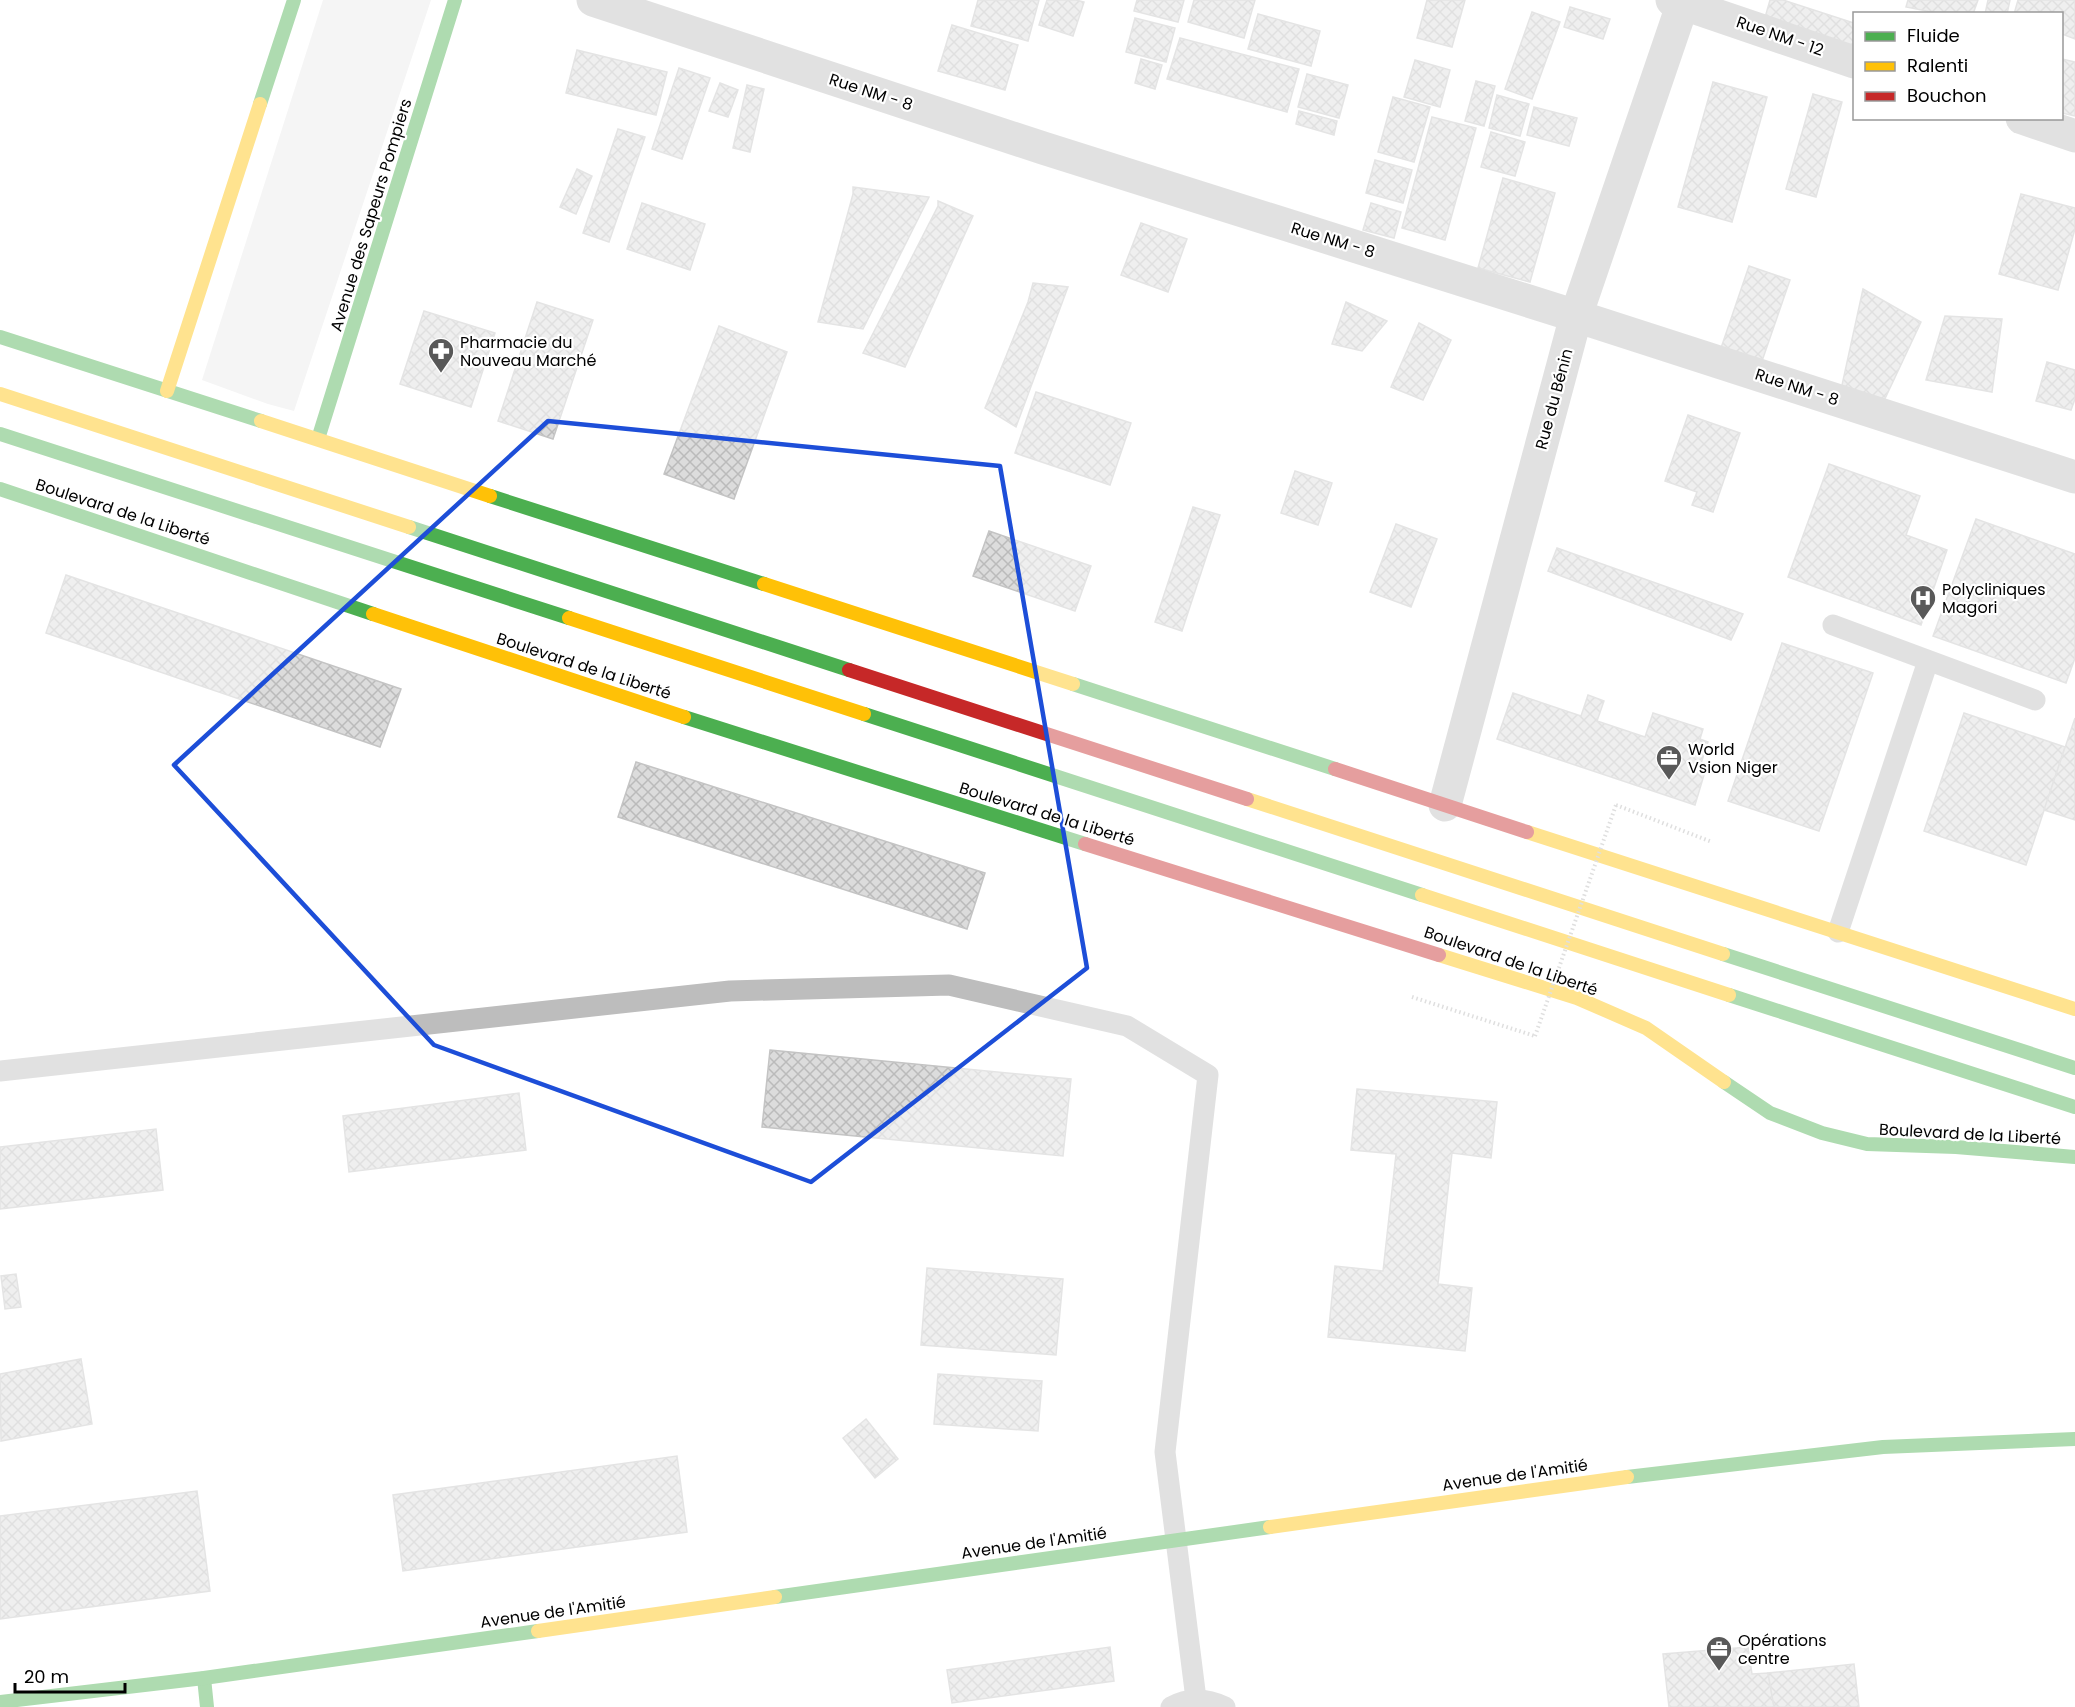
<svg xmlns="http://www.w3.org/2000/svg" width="2075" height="1707" font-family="Poppins,sans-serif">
	<defs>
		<pattern id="building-cross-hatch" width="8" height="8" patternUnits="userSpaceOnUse" patternTransform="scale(1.5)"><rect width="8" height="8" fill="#dcdcdc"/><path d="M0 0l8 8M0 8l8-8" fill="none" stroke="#bbb"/></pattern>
	</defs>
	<rect width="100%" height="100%" fill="#fff"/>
	<!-- grass -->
	<path fill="#e8e8e8" d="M323,0H431L294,411L268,404L202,380Z"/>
	<!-- building -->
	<g fill="url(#building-cross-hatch)" stroke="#c4c4c4" stroke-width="1.5">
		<path d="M978,0H1039L1028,41L971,26Z"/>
		<path d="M1047,0H1076L1084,2L1073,36L1039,25Z"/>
		<path d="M1137,0H1184L1178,22L1134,11Z"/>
		<path d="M1194,0H1255L1244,38L1188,22Z"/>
		<path d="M1427,0H1465L1452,47L1417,38Z"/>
		<path d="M1770,0H1783L1854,23V49L1764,21Z"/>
		<path d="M1908,0H1978L1973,14H1942L1906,7Z"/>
		<path d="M1988,0H2010L2007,14H1985Z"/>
		<path d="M2018,0H2075V39L2062,34V14H2014Z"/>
		<path d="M1570,7L1610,19L1603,39L1564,27Z"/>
		<path d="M1532,12L1560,22L1532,99L1505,89Z"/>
		<path d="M1258,14L1320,31L1311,66L1248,49Z"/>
		<path d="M1135,18L1175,28L1166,62L1126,52Z"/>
		<path d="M952,25L1018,45L1005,90L938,71Z"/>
		<path d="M1180,38L1299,69L1287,112L1167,79Z"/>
		<path d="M577,50L667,72L656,115L566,93Z"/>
		<path d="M1141,59L1162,65L1155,89L1135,83Z"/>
		<path d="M2062,59L2075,62V116L2062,113Z"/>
		<path d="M1415,60L1450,70L1440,107L1404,97Z"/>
		<path d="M679,68L710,78L682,159L652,149Z"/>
		<path d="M1307,74L1348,85L1339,118L1298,107Z"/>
		<path d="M1476,81L1495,86L1484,126L1465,121Z"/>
		<path d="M1713,82L1767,97L1732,222L1678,207Z"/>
		<path d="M720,83L738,90L728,117L709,111Z"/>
		<path d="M747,85L764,89L750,152L733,148Z"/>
		<path d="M1813,94L1842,102L1816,197L1786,189Z"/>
		<path d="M1497,95L1529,104L1520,136L1489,128Z"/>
		<path d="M1393,97L1430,107L1414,162L1378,152Z"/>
		<path d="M1534,107L1577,118L1569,146L1527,135Z"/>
		<path d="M1299,111L1337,121L1334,135L1296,124Z"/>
		<path d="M1432,117L1476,128L1445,240L1402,228Z"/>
		<path d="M618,129L645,137L609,242L583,233Z"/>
		<path d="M1491,132L1525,142L1515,176L1481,167Z"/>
		<path d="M1375,160L1412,170L1403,203L1366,193Z"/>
		<path d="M577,169L592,176L576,214L560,207Z"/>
		<path d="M1503,178L1555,193L1530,282L1478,268Z"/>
		<path d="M853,187L929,197L863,329L818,322L853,194Z"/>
		<path d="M2021,194L2075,208V229L2058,290L1999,274Z"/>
		<path d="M938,201L973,216L905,367L863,353L938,206Z"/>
		<path d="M642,203L705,224L690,270L627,249Z"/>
		<path d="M1371,203L1401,212L1394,238L1363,230Z"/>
		<path d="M1141,223L1187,239L1168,292L1121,275Z"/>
		<path d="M1749,266L1790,280L1762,361L1721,348Z"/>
		<path d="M1033,283L1068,287L1016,427L985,408L1028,302Z"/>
		<path d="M1863,289L1921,322L1882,405L1842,385Z"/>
		<path d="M537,302L593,320L553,439L498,421Z"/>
		<path d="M1346,302L1387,321L1362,351L1332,344Z"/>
		<path d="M424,311L495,333L471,407L400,384Z"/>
		<path d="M1945,316L2002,319L1992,392L1926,380Z"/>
		<path d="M1419,323L1451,340L1423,400L1391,387Z"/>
		<path d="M719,326L787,352L734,499L664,474Z"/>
		<path d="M2047,362L2075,370V399L2071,410L2036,401Z"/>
		<path d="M1036,392L1131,423L1110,485L1015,453Z"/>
		<path d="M1688,415L1740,433L1713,512L1692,505L1697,492L1665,481Z"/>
		<path d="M1829,464L1920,496L1906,535L1947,550L1921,625L1788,577Z"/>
		<path d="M1295,471L1332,483L1318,525L1281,513Z"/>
		<path d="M1193,507L1220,515L1182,631L1155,622Z"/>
		<path d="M1976,519L2075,554V658L2066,683L1933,636Z"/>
		<path d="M1396,524L1437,539L1411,607L1370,592Z"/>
		<path d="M989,531L1091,566L1075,611L973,576Z"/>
		<path d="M1557,548L1743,614L1731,640L1548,571Z"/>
		<path d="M66,575L401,689L380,747L46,633Z"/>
		<path d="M1782,643L1873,673L1819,831L1728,801Z"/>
		<path d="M1513,693L1581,716L1588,695L1604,701L1597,721L1645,737L1653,713L1703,729L1700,739L1708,742L1698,773L1704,775L1695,805L1497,739Z"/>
		<path d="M1964,713L2065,747L2026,865L1924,831Z"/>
		<path d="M2075,718V820L2044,810Z"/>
		<path d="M636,762L985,873L967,929L618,817Z"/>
		<path d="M770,1050L1071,1079L1063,1156L762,1127Z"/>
		<path d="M1357,1089L1497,1102L1491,1158L1452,1153L1438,1284L1472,1288L1465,1351L1328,1337L1335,1266L1383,1271L1396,1154L1351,1150Z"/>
		<path d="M519,1093L526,1150L349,1172L343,1116Z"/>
		<path d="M156,1129L163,1190L0,1209V1147Z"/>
		<path d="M927,1268L1063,1279L1056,1355L921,1345Z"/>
		<path d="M16,1274L21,1307L5,1309L1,1276Z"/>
		<path d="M81,1359L92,1424L1,1441L0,1374Z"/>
		<path d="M938,1374L1042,1381L1038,1431L934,1424Z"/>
		<path d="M866,1419L898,1459L875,1478L843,1438Z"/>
		<path d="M677,1456L687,1532L403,1571L393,1495Z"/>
		<path d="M197,1491L210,1591L0,1619V1516Z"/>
		<path d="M1110,1647L1114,1681L952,1703L947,1670Z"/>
		<path d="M1748,1647L1752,1674L1768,1673L1774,1707H1669L1663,1654Z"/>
		<path d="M1854,1664L1859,1707H1774L1768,1673Z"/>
	</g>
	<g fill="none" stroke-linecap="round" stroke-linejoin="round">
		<!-- path -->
		<g stroke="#b8b8b8" stroke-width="4" stroke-dasharray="1.5 3" stroke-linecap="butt">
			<path d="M1616,805L1712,842"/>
			<path d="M1412,997L1535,1036"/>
		</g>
		<!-- lane -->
		<g stroke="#bdbdbd" stroke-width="21">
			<path d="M1833,625L2035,700"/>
			<path d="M1838,932L1928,661"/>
			<path d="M0,1071L730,991L949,985L1127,1026L1208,1075L1165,1452L1196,1699"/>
			<path d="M1171,1707C1189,1697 1206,1698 1225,1707"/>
		</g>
		<!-- street -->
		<g stroke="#bdbdbd" stroke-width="33">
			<path d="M593,0L1043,148L1576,316L2075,477"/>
			<path d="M1672,0L1854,62"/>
			<path d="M2022,118L2075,136"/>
			<path d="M1445,805L1576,316L1684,0"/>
		</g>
		<!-- fast -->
		<g stroke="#4caf50" stroke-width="14">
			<path d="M260,104L294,0"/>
			<path d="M0,337L261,421"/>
			<path d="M0,434L569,618"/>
			<path d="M318,439L455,0"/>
			<path d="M0,489L373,614"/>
			<path d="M490,496L764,584"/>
			<path d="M409,527L849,670"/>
			<path d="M1073,684L1335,769"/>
			<path d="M864,714L1422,895"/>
			<path d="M684,717L1085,844"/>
			<path d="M1723,954L2075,1068"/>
			<path d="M1729,995L2075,1107"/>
			<path d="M1724,1082L1770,1113L1822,1133L1867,1144L1956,1147L2075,1157"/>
			<path d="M1627,1477L1883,1447L2075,1439"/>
			<path d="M775,1597L1270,1527"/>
			<path d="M204,1678L207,1707"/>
			<path d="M0,1702L204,1678L538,1631"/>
		</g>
		<!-- slow -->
		<g stroke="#ffc107" stroke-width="14">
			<path d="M167,391L260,104"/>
			<path d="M0,394L409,527"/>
			<path d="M261,421L490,496"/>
			<path d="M764,584L1073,684"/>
			<path d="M373,614L684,717"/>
			<path d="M569,618L864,714"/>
			<path d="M1247,799L1723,954"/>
			<path d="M1527,832L2075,1009"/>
			<path d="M1422,895L1729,995"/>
			<path d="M1439,955L1577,998L1646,1028L1724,1082"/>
			<path d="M1270,1527L1627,1477"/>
			<path d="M538,1631L775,1597"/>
		</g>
		<!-- jam -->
		<g stroke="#c62828" stroke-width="14">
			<path d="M849,670L1247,799"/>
			<path d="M1335,769L1527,832"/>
			<path d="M1085,844L1439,955"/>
		</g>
		<!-- path-bridge -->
		<path stroke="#b8b8b8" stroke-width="4" stroke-dasharray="1.5 3" stroke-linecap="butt" d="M1535,1036L1616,805"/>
	</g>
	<!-- marked area -->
	<path d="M0 0H2075V1707H0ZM548,421L1000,466L1087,968L811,1182L434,1045L174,765Z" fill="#fff" fill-opacity=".55" fill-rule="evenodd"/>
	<path fill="none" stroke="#1d4ed8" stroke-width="4.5" stroke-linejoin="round" d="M548,421L1000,466L1087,968L811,1182L434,1045L174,765Z"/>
	<!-- icons -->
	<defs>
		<g id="pharmacy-pin" transform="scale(1.35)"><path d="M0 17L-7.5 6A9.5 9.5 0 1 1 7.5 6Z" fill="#595959" stroke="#fff"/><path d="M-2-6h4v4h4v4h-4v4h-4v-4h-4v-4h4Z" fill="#fff"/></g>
		<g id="hospital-pin" transform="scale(1.35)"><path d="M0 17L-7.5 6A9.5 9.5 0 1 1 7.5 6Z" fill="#595959" stroke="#fff"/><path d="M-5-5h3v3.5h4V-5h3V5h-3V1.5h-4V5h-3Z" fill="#fff"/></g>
		<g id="office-pin" transform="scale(1.35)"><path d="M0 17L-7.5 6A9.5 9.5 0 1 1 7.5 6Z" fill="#595959" stroke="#fff"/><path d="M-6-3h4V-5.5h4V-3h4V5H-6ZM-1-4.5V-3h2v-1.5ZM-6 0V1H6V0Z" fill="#fff"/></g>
	</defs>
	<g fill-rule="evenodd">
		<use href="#pharmacy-pin" x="441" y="351"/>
		<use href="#hospital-pin" x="1923" y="598"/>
		<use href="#office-pin" x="1669" y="758"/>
		<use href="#office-pin" x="1719" y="1649"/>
	</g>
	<g text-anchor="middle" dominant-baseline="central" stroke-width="4.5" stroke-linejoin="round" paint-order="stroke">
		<!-- street labels -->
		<g font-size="16" fill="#000" stroke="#fff">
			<text transform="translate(1780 36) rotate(19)">Rue NM - 12</text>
			<text transform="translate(871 92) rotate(18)">Rue NM - 8</text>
			<text transform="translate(371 215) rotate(-73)">Avenue des Sapeurs Pompiers</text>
			<text transform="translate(1333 240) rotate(17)">Rue NM - 8</text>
			<text transform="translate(1797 387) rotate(18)">Rue NM - 8</text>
			<text transform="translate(1554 399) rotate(-75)">Rue du Bénin</text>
			<text transform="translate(123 512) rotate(18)">Boulevard de la Liberté</text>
			<text transform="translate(584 666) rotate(18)">Boulevard de la Liberté</text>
			<text transform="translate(1047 814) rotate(17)">Boulevard de la Liberté</text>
			<text transform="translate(1511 961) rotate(19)">Boulevard de la Liberté</text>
			<text transform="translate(1970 1134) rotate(3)">Boulevard de la Liberté</text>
			<text transform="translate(1515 1475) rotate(-8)">Avenue de l'Amitié</text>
			<text transform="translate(1034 1543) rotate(-8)">Avenue de l'Amitié</text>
			<text transform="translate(553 1612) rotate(-8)">Avenue de l'Amitié</text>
		</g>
		<!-- poi labels -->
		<g font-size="16" fill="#000" stroke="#fff" text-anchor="start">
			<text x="460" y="342">Pharmacie du<tspan x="460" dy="18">Nouveau Marché</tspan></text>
			<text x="1942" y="589">Polycliniques<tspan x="1942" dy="18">Magori</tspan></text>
			<text x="1688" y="749">World<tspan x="1688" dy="18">Vsion Niger</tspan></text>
			<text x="1738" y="1640">Opérations<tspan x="1738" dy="18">centre</tspan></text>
		</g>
	</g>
	<!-- legend -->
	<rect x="1853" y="12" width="210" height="108" fill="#ffffff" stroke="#999999" stroke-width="1.5"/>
	<rect x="1865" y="32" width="30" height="9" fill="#4caf50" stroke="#999999" stroke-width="1.5"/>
	<text x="1907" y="42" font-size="18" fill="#000000">Fluide</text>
	<rect x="1865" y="62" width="30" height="9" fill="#ffc107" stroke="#999999" stroke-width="1.5"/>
	<text x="1907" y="72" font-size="18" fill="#000000">Ralenti</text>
	<rect x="1865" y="92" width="30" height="9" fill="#c62828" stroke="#999999" stroke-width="1.5"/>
	<text x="1907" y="102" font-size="18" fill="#000000">Bouchon</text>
	<!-- scale -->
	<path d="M15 1683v9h110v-9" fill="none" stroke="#000000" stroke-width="3"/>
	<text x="24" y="1683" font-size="18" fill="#000000" stroke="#ffffff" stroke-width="4.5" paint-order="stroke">20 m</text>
</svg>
